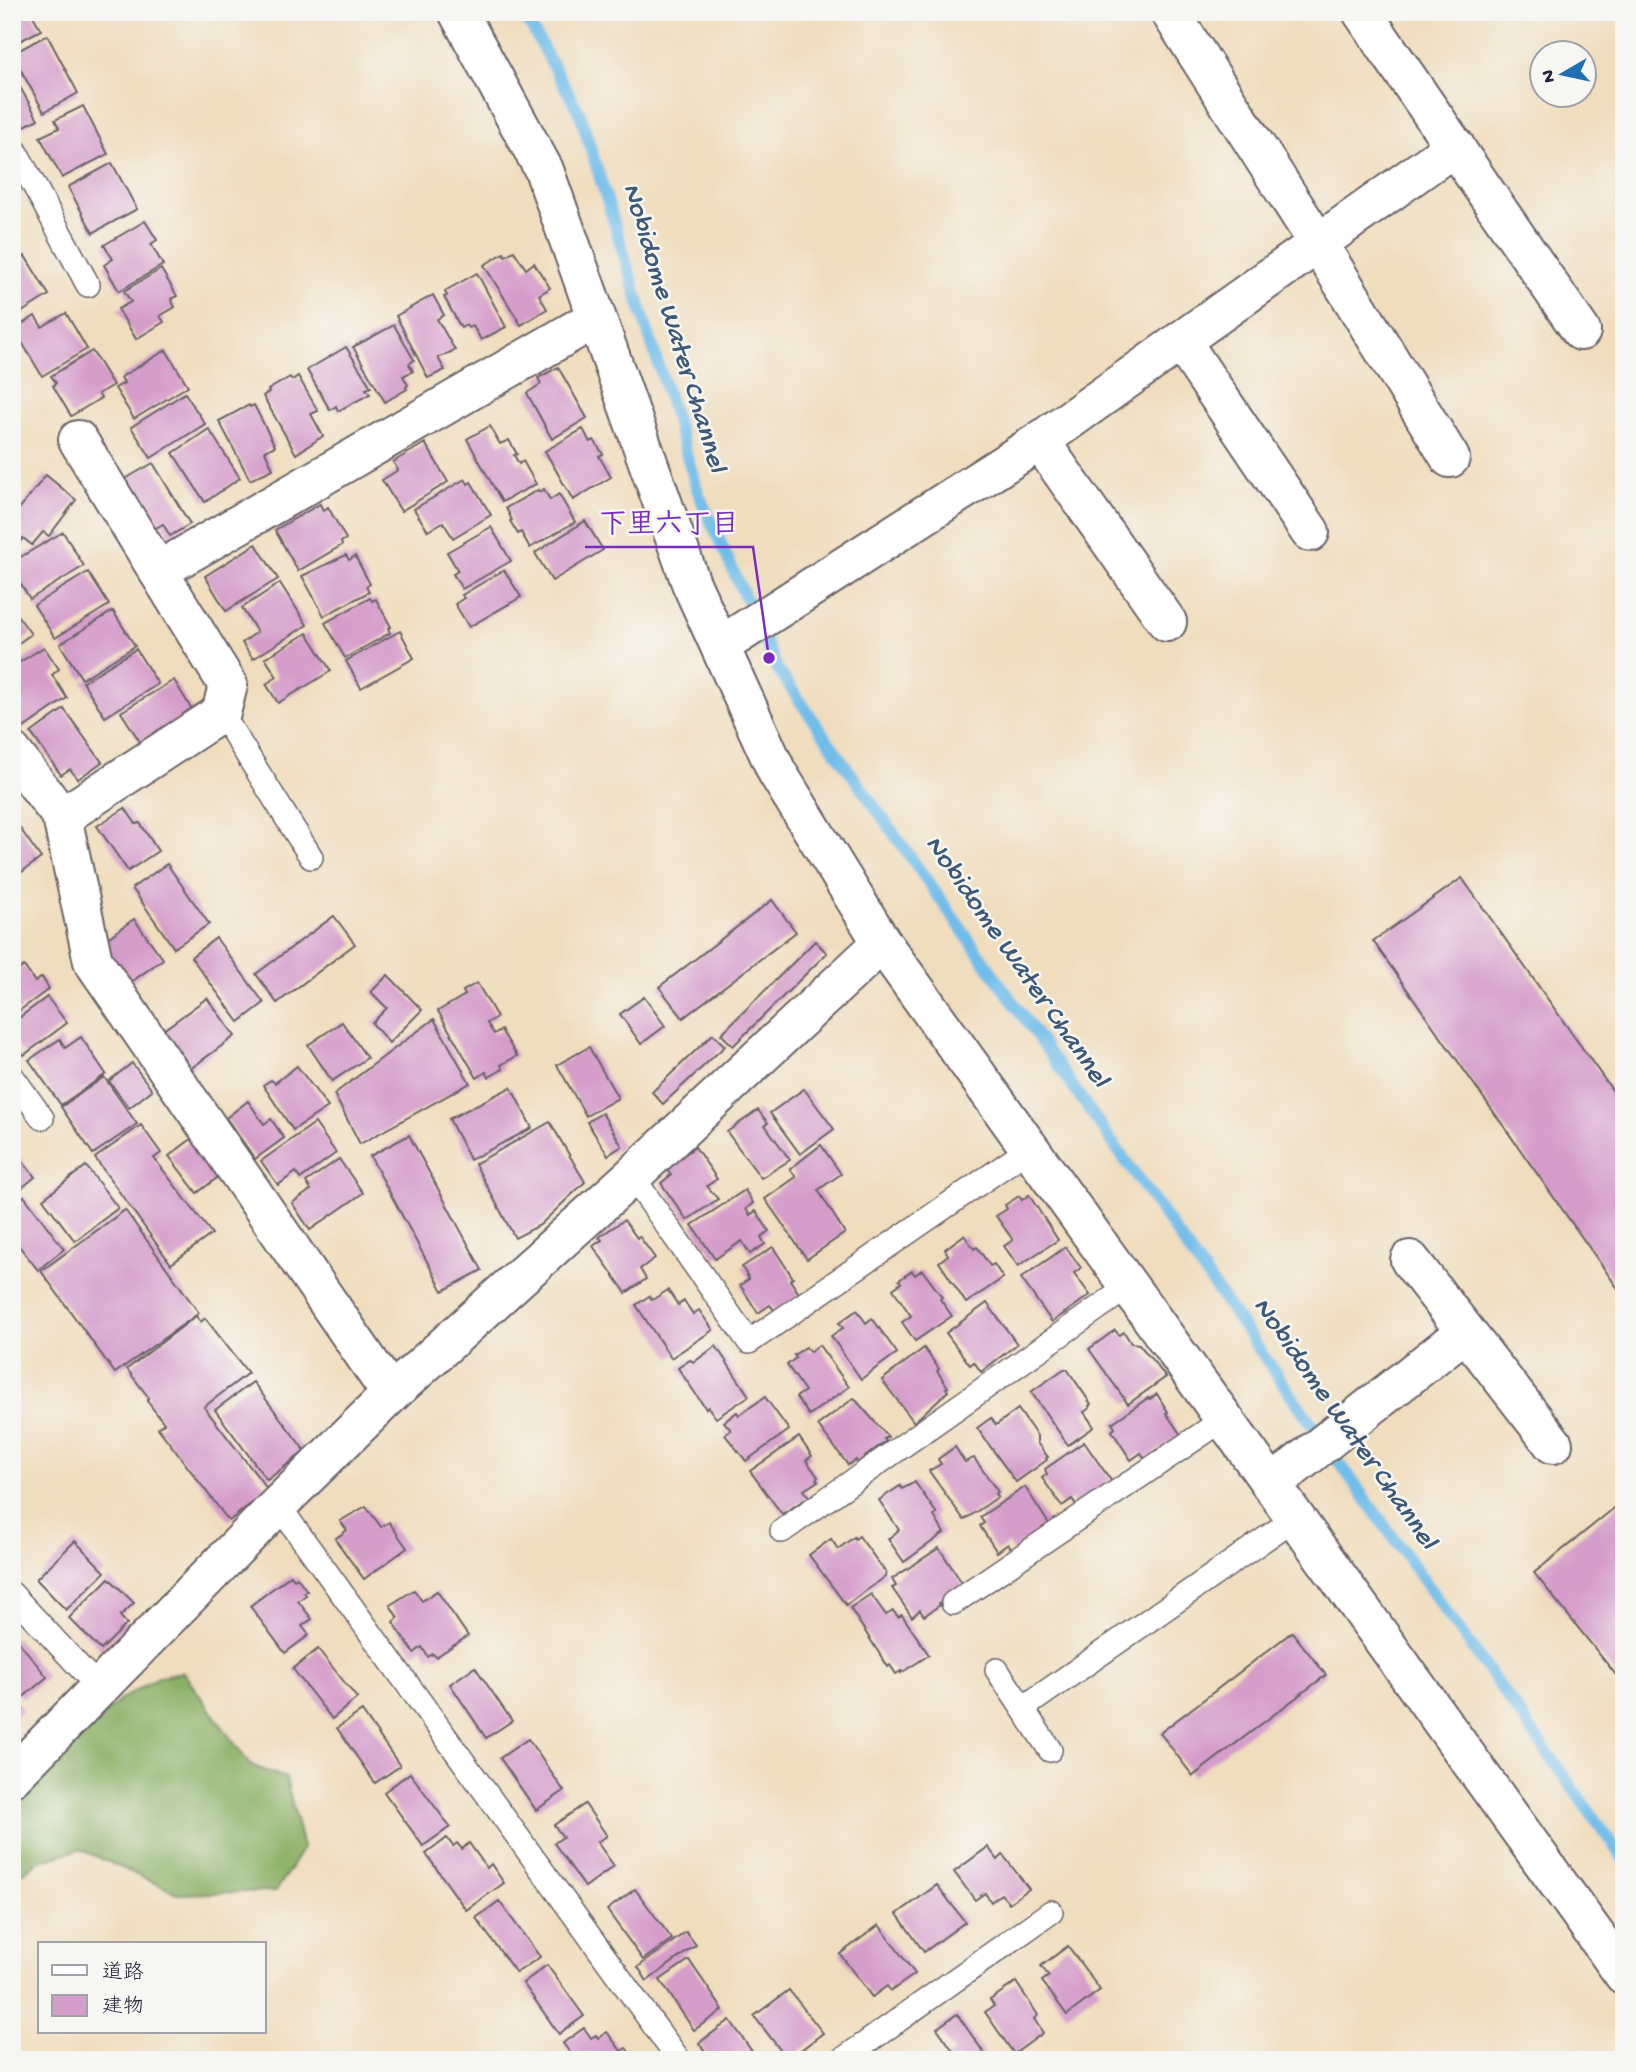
<svg xmlns="http://www.w3.org/2000/svg" width="1636" height="2072" font-family="'Gochi Hand','Klee One',sans-serif">
	<rect width="100%" height="100%" fill="#f6f6f2"/>
	<filter id="ink" filterUnits="userSpaceOnUse"><feTurbulence type="fractalNoise" baseFrequency=".0143" numOctaves="2"/><feDisplacementMap in="SourceGraphic" scale="14" xChannelSelector="R" yChannelSelector="G"/><feConvolveMatrix kernelMatrix="1 2 1 2 8 2 1 2 1" color-interpolation-filters="sRGB"/></filter>
	<filter id="wash" filterUnits="userSpaceOnUse"><feTurbulence type="fractalNoise" baseFrequency=".00686" numOctaves="4" result="noise"/><feDisplacementMap in="SourceGraphic" scale="28" xChannelSelector="R" yChannelSelector="G"/><feGaussianBlur stdDeviation="1.57" result="paint"/><feColorMatrix in="noise" values="0 0 0 0 0 0 0 0 0 0 0 0 0 0 0 0 0 1.4 0 .05"/><feComposite in="paint" operator="in"/></filter>
	<g filter="url(#wash)">
		<rect width="100%" height="100%" fill="#f0ddbd"/>
		<!-- forest -->
		<path fill="#8cb066" stroke="#576950" stroke-width="2" d="M183,1672L250,1765L286,1778L303,1848L276,1891L179,1894L80,1849L39,1861L16,1877L17,1933L12,1938V1803L120,1700L160,1676Z"/>
		<g fill="none" stroke-linecap="round" stroke-linejoin="round">
			<!-- stream -->
			<path stroke="#71bdea" stroke-width="12" d="M523,12L580,114L699,495L778,670L1304,1413L1624,1860"/>
		</g>
		<g id="blocks">
			<!-- building -->
			<g fill="#d59dca">
				<path d="M12,12H31L41,30L12,45Z"/>
				<path d="M47,35L78,93L44,112L12,54Z"/>
				<path d="M12,73L38,119L12,133Z"/>
				<path d="M83,106L108,154L62,178L40,137L59,128L55,120Z"/>
				<path d="M112,163L137,209L93,233L68,187Z"/>
				<path d="M145,221L157,240L151,244L163,265L119,291L104,265L113,259L104,245Z"/>
				<path d="M514,251L526,269L534,263L550,288L539,295L547,309L521,325L484,265L504,253L505,256Z"/>
				<path d="M25,256L49,295L14,317L12,264Z"/>
				<path d="M161,269L177,296L171,299L175,307L160,316L164,322L136,339L118,309L131,302L124,291Z"/>
				<path d="M477,273L506,327L481,340L473,326L468,328L466,325L461,328L444,297L447,296L445,291Z"/>
				<path d="M433,295L444,315L437,319L455,350L438,358L445,370L428,378L396,316Z"/>
				<path d="M66,313L87,349L42,376L14,329L35,316L42,327Z"/>
				<path d="M394,325L414,360L409,364L413,371L403,376L408,385L406,387L407,389L385,402L353,347Z"/>
				<path d="M346,347L371,387L366,389L370,394L338,411L336,406L330,410L307,370Z"/>
				<path d="M166,350L188,386L134,419L115,388L124,383L121,377Z"/>
				<path d="M92,351L113,385L98,394L101,398L71,416L53,386L56,383L51,376Z"/>
				<path d="M558,367L587,418L552,439L527,393L541,384L538,378Z"/>
				<path d="M298,376L318,411L311,414L323,436L296,454L263,396L269,392L268,390L290,377L292,380Z"/>
				<path d="M185,393L205,424L151,458L131,427Z"/>
				<path d="M249,405L250,407L254,405L275,446L265,451L273,469L250,480L219,421Z"/>
				<path d="M490,426L500,444L509,440L517,454L514,455L519,464L523,461L536,484L502,502L467,439Z"/>
				<path d="M209,429L240,478L205,502L173,453Z"/>
				<path d="M583,429L590,442L594,440L603,454L599,456L611,477L573,500L545,451Z"/>
				<path d="M425,443L448,482L401,511L382,480L398,470L393,462Z"/>
				<path d="M153,463L190,524L170,536L163,524L154,529L125,479Z"/>
				<path d="M46,475L76,500L49,536L43,532L32,545L23,538L14,550L12,548V518Z"/>
				<path d="M465,479L468,484L471,482L491,515L453,538L443,522L428,531L414,509Z"/>
				<path d="M544,489L550,500L559,494L575,522L530,548L521,532L518,534L510,521L512,520L506,508L538,490L539,492Z"/>
				<path d="M320,504L323,511L328,507L346,539L341,542L342,545L298,571L275,530Z"/>
				<path d="M585,521L603,550L552,581L535,553Z"/>
				<path d="M491,527L511,561L462,589L453,574L458,571L447,552Z"/>
				<path d="M63,532L84,566L30,599L12,570V562Z"/>
				<path d="M256,544L278,579L226,611L205,576Z"/>
				<path d="M346,555L349,560L355,556L370,584L366,587L369,592L324,616L302,576Z"/>
				<path d="M504,570L521,597L469,627L455,604L464,598L462,595Z"/>
				<path d="M88,572L109,605L55,638L34,605Z"/>
				<path d="M280,583L307,625L253,659L242,643L257,632L242,608Z"/>
				<path d="M370,598L372,601L376,599L391,627L388,628L390,633L345,658L325,623Z"/>
				<path d="M12,608L31,634L12,648Z"/>
				<path d="M113,611L135,646L82,679L60,644Z"/>
				<path d="M400,631L414,658L361,688L346,661Z"/>
				<path d="M307,633L331,671L278,703L266,684L277,677L265,658Z"/>
				<path d="M44,647L59,669L52,675L67,698L22,729L12,714V667Z"/>
				<path d="M136,649L158,684L105,717L83,682Z"/>
				<path d="M174,680L194,713L142,745L121,712Z"/>
				<path d="M64,709L102,762L78,779L70,769L61,775L31,733Z"/>
				<path d="M125,808L136,824L140,823L158,851L128,871L97,826Z"/>
				<path d="M12,817L41,858L12,879Z"/>
				<path d="M167,864L209,924L174,948L132,888Z"/>
				<path d="M1462,878L1624,1107V1297L1373,941Z"/>
				<path d="M772,900L796,932L683,1018L659,987Z"/>
				<path d="M334,916L355,944L277,1003L256,974Z"/>
				<path d="M134,919L163,959L131,982L101,943Z"/>
				<path d="M216,938L264,1003L239,1022L191,957Z"/>
				<path d="M815,941L827,953L733,1046L721,1034Z"/>
				<path d="M24,966L35,982L42,977L49,989L12,1016V975Z"/>
				<path d="M388,975L422,1010L389,1043L372,1023L387,1008L371,992Z"/>
				<path d="M477,983L497,1017L487,1023L494,1034L501,1030L517,1056L501,1065L503,1069L489,1077L486,1072L477,1078L438,1011L465,995L463,991Z"/>
				<path d="M47,997L67,1023L24,1055L12,1039V1023Z"/>
				<path d="M644,997L665,1026L641,1044L620,1014Z"/>
				<path d="M207,998L235,1036L190,1069L162,1031Z"/>
				<path d="M434,1019L470,1083L360,1144L334,1094Z"/>
				<path d="M342,1022L367,1058L332,1081L308,1045Z"/>
				<path d="M713,1034L725,1046L663,1104L652,1092Z"/>
				<path d="M81,1037L106,1074L61,1105L29,1060L60,1039L65,1048Z"/>
				<path d="M589,1047L618,1098L586,1116L557,1065Z"/>
				<path d="M132,1063L152,1090L129,1108L109,1081Z"/>
				<path d="M297,1066L328,1107L293,1130L263,1085L271,1080L275,1083Z"/>
				<path d="M104,1077L137,1124L93,1154L61,1107Z"/>
				<path d="M511,1087L532,1128L470,1160L449,1119Z"/>
				<path d="M804,1089L834,1129L800,1154L770,1113Z"/>
				<path d="M248,1101L264,1124L271,1119L284,1138L255,1159L226,1118Z"/>
				<path d="M758,1110L768,1123L765,1125L790,1160L761,1178L727,1132Z"/>
				<path d="M602,1113L622,1146L608,1155L587,1122Z"/>
				<path d="M550,1122L585,1182L540,1225L515,1238L475,1164Z"/>
				<path d="M315,1123L336,1153L300,1179L296,1172L278,1185L261,1161Z"/>
				<path d="M141,1125L161,1153L154,1158L212,1234L171,1264L95,1158Z"/>
				<path d="M409,1135L482,1270L443,1291L370,1156Z"/>
				<path d="M194,1137L222,1174L197,1193L169,1156Z"/>
				<path d="M821,1145L841,1174L818,1190L845,1233L807,1259L765,1199L796,1177L790,1169Z"/>
				<path d="M695,1147L717,1179L707,1186L718,1199L687,1220L661,1183L671,1175L666,1168Z"/>
				<path d="M12,1148L35,1177L12,1196Z"/>
				<path d="M339,1159L363,1193L310,1230L292,1203L311,1190L306,1182Z"/>
				<path d="M86,1166L118,1208L75,1241L43,1199Z"/>
				<path d="M745,1190L753,1203L746,1209L750,1215L756,1211L769,1231L761,1237L765,1244L750,1254L742,1241L715,1259L692,1225Z"/>
				<path d="M1029,1195L1058,1240L1018,1266L1004,1246L1013,1240L996,1216L1007,1209L1005,1205L1019,1196L1022,1200Z"/>
				<path d="M24,1196L64,1249L38,1270L12,1237V1205Z"/>
				<path d="M125,1210L199,1313L115,1373L41,1271Z"/>
				<path d="M624,1220L637,1238L639,1236L655,1258L640,1269L646,1279L626,1293L593,1246L602,1240L599,1237Z"/>
				<path d="M964,1235L974,1249L977,1247L990,1266L994,1264L1003,1278L966,1303L939,1262L948,1255L945,1249Z"/>
				<path d="M773,1247L793,1278L790,1280L800,1295L775,1311L770,1305L758,1313L740,1285L749,1279L742,1267Z"/>
				<path d="M1066,1247L1081,1268L1074,1273L1090,1295L1052,1322L1021,1278Z"/>
				<path d="M922,1270L942,1297L940,1299L952,1316L915,1341L902,1322L911,1316L893,1289L901,1283L899,1280L912,1271L915,1275Z"/>
				<path d="M668,1290L678,1305L684,1301L693,1314L699,1310L713,1330L671,1358L636,1305L649,1296L652,1300Z"/>
				<path d="M987,1303L1017,1344L981,1372L974,1362L970,1365L946,1333Z"/>
				<path d="M857,1310L866,1323L872,1318L897,1353L861,1379L831,1336L843,1328L839,1323Z"/>
				<path d="M196,1316L201,1322L205,1318L248,1373L204,1407L268,1490L229,1521L158,1428L164,1423L147,1401L149,1398L127,1369Z"/>
				<path d="M1115,1330L1119,1335L1124,1332L1131,1343L1139,1344L1166,1377L1128,1404L1089,1349Z"/>
				<path d="M819,1345L849,1387L809,1415L796,1397L805,1391L787,1365L796,1358L794,1355L806,1347L810,1352Z"/>
				<path d="M716,1346L749,1396L716,1418L708,1407L706,1409L678,1368L690,1360L694,1362Z"/>
				<path d="M924,1348L939,1369L937,1371L948,1387L946,1388L948,1391L914,1422L882,1380Z"/>
				<path d="M1064,1369H1067L1091,1404L1089,1406L1090,1408L1084,1412L1094,1427L1068,1445L1031,1392Z"/>
				<path d="M253,1382L305,1451L267,1480L215,1410Z"/>
				<path d="M1157,1394L1168,1412L1166,1413L1181,1435L1145,1459L1141,1453L1131,1460L1112,1431L1115,1428L1112,1423L1148,1398L1150,1399Z"/>
				<path d="M765,1397L789,1430L746,1461L725,1435L731,1430L724,1422L737,1412L739,1415Z"/>
				<path d="M854,1398L888,1437L884,1439L886,1441L857,1463L856,1460L848,1465L818,1425Z"/>
				<path d="M1018,1409L1037,1436V1443L1048,1457L1046,1458L1047,1460L1016,1482L977,1428L991,1418L996,1425Z"/>
				<path d="M799,1437L812,1456L806,1460L818,1477L816,1479L818,1481L804,1490L809,1497L782,1514L750,1471Z"/>
				<path d="M1084,1442L1112,1482L1076,1505L1072,1499L1062,1506L1042,1478L1047,1474L1045,1469Z"/>
				<path d="M955,1447L965,1462L974,1458L998,1492L995,1494L998,1497L964,1520L929,1471L941,1464L938,1459Z"/>
				<path d="M915,1482L937,1514L934,1516L944,1533L904,1562L888,1539L899,1530L879,1500L900,1486L902,1489Z"/>
				<path d="M1025,1487L1051,1527L1013,1552L1008,1544L997,1552L980,1526L984,1523L980,1517Z"/>
				<path d="M1624,1500V1685L1534,1573Z"/>
				<path d="M366,1506L381,1527L389,1522L407,1548L364,1579L335,1539L347,1530L340,1521Z"/>
				<path d="M859,1536L886,1573L885,1577L846,1605L809,1555L831,1539L838,1549L854,1537L855,1539Z"/>
				<path d="M75,1541L105,1572L66,1610L36,1579Z"/>
				<path d="M939,1548L964,1586L939,1603L940,1605L924,1616L920,1610L912,1617L892,1588L896,1586L892,1579Z"/>
				<path d="M291,1575L294,1579L297,1577L307,1591L304,1592L306,1595L298,1601L312,1619L302,1626L309,1635L285,1653L250,1606Z"/>
				<path d="M109,1578L134,1603L120,1616L127,1624L101,1650L69,1618Z"/>
				<path d="M414,1590L422,1601L437,1591L468,1636L436,1657L433,1654L428,1657L422,1647L414,1653L393,1622L398,1618L390,1605Z"/>
				<path d="M871,1594L886,1615L893,1611L898,1617L902,1615L929,1655L901,1673V1671L896,1674L890,1665L888,1667L850,1608Z"/>
				<path d="M1292,1632L1326,1675L1193,1776L1160,1733Z"/>
				<path d="M15,1637L47,1677L22,1698L12,1686V1639Z"/>
				<path d="M318,1649L357,1698L332,1719L293,1669Z"/>
				<path d="M475,1667L512,1721L486,1738L450,1684Z"/>
				<path d="M12,1697L23,1710L12,1719Z"/>
				<path d="M362,1711L400,1766L375,1783L337,1728Z"/>
				<path d="M528,1739L564,1791L536,1810L500,1758Z"/>
				<path d="M410,1773L450,1827L423,1846L384,1792Z"/>
				<path d="M585,1804L607,1836L597,1842L614,1866L585,1887L554,1843L563,1837L554,1825Z"/>
				<path d="M447,1838L453,1846L457,1843L462,1849L469,1843L487,1868L491,1864L504,1883L466,1910L426,1854Z"/>
				<path d="M988,1847L998,1860L1003,1855L1029,1889L1009,1903L1001,1894L991,1902L985,1893L975,1900L954,1872Z"/>
				<path d="M937,1885L965,1922L924,1952L897,1914Z"/>
				<path d="M635,1889L672,1939L643,1960L607,1910Z"/>
				<path d="M499,1901L540,1957L516,1973L476,1918Z"/>
				<path d="M879,1925L915,1974L891,1991L887,1986L872,1997L840,1954Z"/>
				<path d="M686,1932L696,1945L647,1981L638,1967Z"/>
				<path d="M1068,1946L1100,1990L1067,2015L1042,1981L1049,1976L1041,1966Z"/>
				<path d="M689,1960L723,2010L694,2030L660,1980Z"/>
				<path d="M547,1965L584,2016L559,2034L523,1983Z"/>
				<path d="M1016,1982L1038,2015L1034,2019L1043,2033L1014,2054L985,2012L994,2006L990,2000Z"/>
				<path d="M789,1990L823,2033L788,2060L754,2016Z"/>
				<path d="M957,2014L989,2060H942L954,2052L937,2028Z"/>
				<path d="M730,2020L758,2060H711L699,2043Z"/>
				<path d="M584,2028L591,2038L596,2035L598,2038L607,2032L621,2051L626,2048L635,2060H575L563,2043Z"/>
			</g>
		</g>
	</g>
	<g filter="url(#ink)">
		<use href="#blocks" fill-opacity="0" stroke="#6a6368" stroke-width="2"/>
		<g fill="none" stroke-linecap="round" stroke-linejoin="round">
			<!-- lane casing -->
			<g stroke="#6a6368" stroke-width="26">
				<g id="lane">
					<path d="M12,152L15,150L88,285"/>
					<path d="M221,713L311,857"/>
					<path d="M12,1076L42,1118"/>
					<path d="M632,1176L749,1342L1029,1149"/>
					<path d="M278,1505L679,2060"/>
					<path d="M782,1531L1128,1287"/>
					<path d="M12,1594L99,1688"/>
					<path d="M953,1603L1224,1419"/>
					<path d="M997,1670L1050,1750"/>
					<path d="M1023,1708L1295,1518"/>
					<path d="M842,2060L1051,1912"/>
				</g>
			</g>
			<!-- street casing -->
			<g stroke="#6a6368" stroke-width="42">
				<g id="street">
					<path d="M1170,12L1318,243L1450,458"/>
					<path d="M1362,12L1581,331"/>
					<path d="M1181,341L1310,532"/>
					<path d="M78,440L158,571"/>
					<path d="M1040,441L1167,622"/>
					<path d="M720,646L1040,441L1455,146"/>
					<path d="M12,752L62,817L93,961L391,1394"/>
					<path d="M62,817L221,713L228,685L158,571L596,318"/>
					<path d="M1410,1260L1553,1444"/>
					<path d="M1271,1485L1465,1332"/>
					<path d="M12,1777L278,1505L391,1394L632,1176L882,943"/>
				</g>
			</g>
			<!-- secondary casing -->
			<g stroke="#6a6368" stroke-width="42">
				<path id="secondary" d="M458,12L544,170L691,583L777,772L882,943L1624,1975"/>
			</g>
			<!-- lane -->
			<use href="#lane" stroke="#fff" stroke-width="23"/>
			<!-- street -->
			<use href="#street" stroke="#fff" stroke-width="38"/>
			<!-- secondary -->
			<use href="#secondary" stroke="#fff" stroke-width="38"/>
		</g>
	</g>
	<g text-anchor="middle" dominant-baseline="central" stroke-width="5" stroke-linejoin="round" paint-order="stroke">
		<!-- water labels -->
		<g font-size="28" font-style="italic" fill="#3e5878" stroke="#f6f6f2">
			<text transform="translate(673 328) rotate(73)">Nobidome Water Channel</text>
			<text transform="translate(1016 962) rotate(55)">Nobidome Water Channel</text>
			<text transform="translate(1344 1424) rotate(55)">Nobidome Water Channel</text>
		</g>
	</g>
	<!-- callouts -->
	<path fill="none" stroke="#7b2cbf" stroke-width="2.5" d="M769 658L753 547H585"/>
	<circle fill="#7b2cbf" stroke="#f6f6f2" stroke-width="2.5" cx="769" cy="658" r="7"/>
	<g font-size="28" text-anchor="middle" font-weight="bold" fill="#7b2cbf" stroke="#f6f6f2" stroke-width="5" stroke-linejoin="round" paint-order="stroke">
		<text x="669" y="532">下里六丁目</text>
	</g>
	<!-- margin -->
	<rect width="1636" height="2072" fill="none" stroke="#f6f6f2" stroke-width="42"/>
	<!-- legend -->
	<rect x="38" y="1942" width="228" height="91" fill="#f6f6f2" stroke="#a1a1a9" stroke-width="2"/>
	<rect x="52" y="1965" width="35" height="10" fill="#ffffff" stroke="#a1a1a9" stroke-width="2"/>
	<text x="102" y="1978" font-size="21" fill="#22223b">道路</text>
	<rect x="52" y="1995" width="35" height="21" fill="#d59dca" stroke="#a1a1a9" stroke-width="2"/>
	<text x="102" y="2012" font-size="21" fill="#22223b">建物</text>
	<!-- north arrow -->
	<g transform="translate(1563 74) rotate(261)"><circle r="33" fill="#f6f6f2" stroke="#a1a1a9" stroke-width="2"/>
	<path d="M0-5L12 26L0 18L-12 26Z" fill="#1f6fb2"/>
	<text y="-10" font-size="19" font-weight="bold" text-anchor="middle" fill="#22223b">N</text>
	</g>
</svg>
